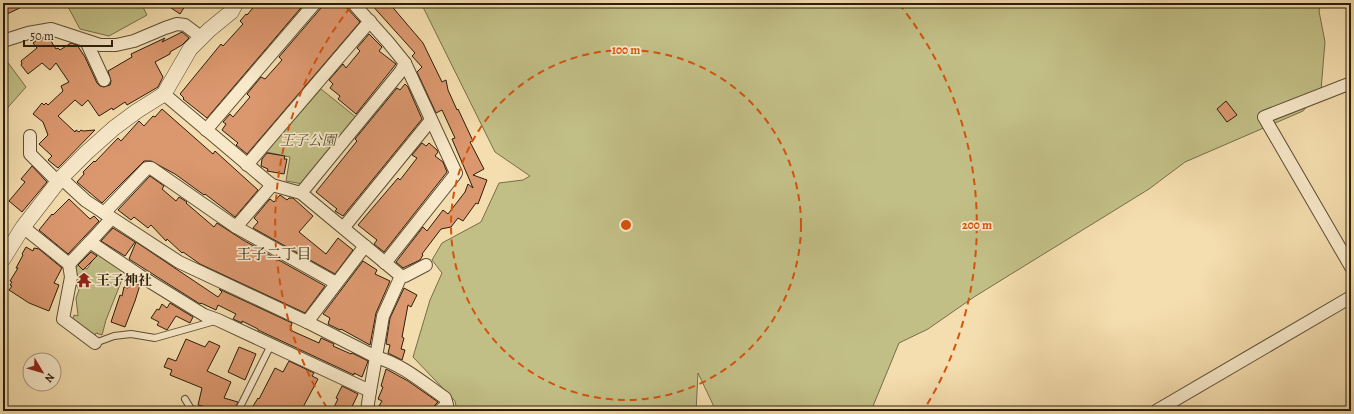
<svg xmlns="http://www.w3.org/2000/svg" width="1354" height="414" font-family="Alegreya,'Noto Serif JP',serif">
	<rect width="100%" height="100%" fill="#f4ddae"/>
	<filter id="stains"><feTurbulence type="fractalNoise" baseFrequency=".005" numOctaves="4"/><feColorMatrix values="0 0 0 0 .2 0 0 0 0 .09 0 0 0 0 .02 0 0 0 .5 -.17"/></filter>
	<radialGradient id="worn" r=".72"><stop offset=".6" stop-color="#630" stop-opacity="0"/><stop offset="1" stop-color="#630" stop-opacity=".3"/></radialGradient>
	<!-- green -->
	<g fill="#c2bf86" stroke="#766e49">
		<path d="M66,3H141L147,15L109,36L80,29Z"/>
		<path d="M421,3H1321L1319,11L1325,42L1321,90L1303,111L1185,162L1149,189L974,297L928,329L899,343L871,411H716L698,373L696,411H457L455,401L413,357L430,300L442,273L432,260L442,243L481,222L499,183L523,180L530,176L495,152Z"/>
		<path d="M3,56L26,87L3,113Z"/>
		<path d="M321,89L357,118L303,184L286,181L290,157L266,152Z"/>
		<path d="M103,252L125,272L106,320L102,335L96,333L94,339L72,322L74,315L78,316L76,298L79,290L74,281L75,268L79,265L87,269L96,255Z"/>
	</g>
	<!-- building -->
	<g fill="#db976e" stroke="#2b1e0c">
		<path d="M3,3H30L3,16Z"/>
		<path d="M164,3H187L180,14Z"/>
		<path d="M257,3H276L282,8L286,3H305L207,118L183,99L184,98L180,94L221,44L223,46L243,24L240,21L246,14L247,15Z"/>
		<path d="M322,3H342L360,22L247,154L236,145L238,143L222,130L226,124L223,122L230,114L233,117L250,97L247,94L261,77L265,79L282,60L279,57L321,8Z"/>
		<path d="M370,3H389L423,43L442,82L446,80L448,90L457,110L458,109L473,141L470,142L484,169L473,175L487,180L478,204L476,203L463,221L458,218L451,227L441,229L422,254L423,255L420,260L403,268L396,262L423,227L427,231L443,210L448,214L465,192L468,184L473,188L452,139L455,138L442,110L436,113L417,72L422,67L412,56L415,53Z"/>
		<path d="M182,32L189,38L182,45L170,52V54L155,62L163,77L158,87L127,105L125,102L113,110L112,108L99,116L88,100L82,106L75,100L58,116L75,132L76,130L79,132L81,130L83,131L95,130L58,168L48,160L52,156L39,144L48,135L43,122L33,114L42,103L44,105L46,103L48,105L63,91L61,86L69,82L56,63L50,70L42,63L28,74L21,65L22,63L21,61L37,48L33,43L40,38H43L45,41L49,38L56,49L58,48L60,50L71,43L77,45L85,57L97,83L100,86L104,87L110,85L111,81L108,71L132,57L131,54L165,38L162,42Z"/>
		<path d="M369,34L382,47L379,51L396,64L356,114L338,99L340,96L330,88L333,84L329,80L343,64L346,68L360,51L357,48Z"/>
		<path d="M405,84L408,87L422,119L343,216L335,211L337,209L316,192L357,141L355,139L397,88L400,90Z"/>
		<path d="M1226,101L1237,115L1227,122L1217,109Z"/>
		<path d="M162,109L213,154L215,151L258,190L235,217L205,194L204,195L175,174L151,161H144L102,203L77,182L84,174L83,172L94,161L95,162L118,138L121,141L139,121L144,126L153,116L155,117Z"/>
		<path d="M422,143L426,146L429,143L437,150L438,152L435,156L443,162L447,172L384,252L374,244L377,240L358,225L398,178L400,180L417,158L412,155Z"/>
		<path d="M267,153L285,156L284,159H287L284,174L267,171L268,169L261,166L262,159Z"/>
		<path d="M32,166L47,182L22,212L9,201L25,182L21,179Z"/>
		<path d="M150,176L164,186L162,189L176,201L179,197L187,202L186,203L214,227L217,223L243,240L325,286L305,313L200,264L183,252L182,253L167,239L166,241L151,225L148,228L134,217L131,220L118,210Z"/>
		<path d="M280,195L287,200L289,198H293L313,216L299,232L326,254L338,238L353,250L335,274L253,228L258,222L254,218L269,200L270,199L274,202Z"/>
		<path d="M69,199L90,219L94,216L99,221L68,254L39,230L52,214L53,215Z"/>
		<path d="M113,228L135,242L125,256L101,241Z"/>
		<path d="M136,242L218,297L222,292L219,289L292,323L290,330L319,343L321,338L334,344L333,346L351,354L352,353L368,361L362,377L354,373V375L258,330V329L242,321V323L233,319L236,314L218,305L216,310L201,303L200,304L129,259Z"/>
		<path d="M26,247L33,251L34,248L39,249L62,268L54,283L59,285L49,311L29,303L9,290L12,286L10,285L12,282L10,281L18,268H16L23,255L22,254Z"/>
		<path d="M91,252L97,256L83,270L78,265Z"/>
		<path d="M363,261L377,270L375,274L390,281L376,313L370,345L341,329L340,330L328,324L330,318L323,314Z"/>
		<path d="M130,282L140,285L135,301L125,327L111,322L120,295L122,296L124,287L128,288Z"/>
		<path d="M404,288L417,295L411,307L408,305L402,337L404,338L401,349L405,350L402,360L388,353L390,345L386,344L390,318Z"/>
		<path d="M170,303L193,317L190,323L176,316L167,330L157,325L159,322L151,318L157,309L159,310L162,304L167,308Z"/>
		<path d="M186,339L205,347L209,341L220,346L207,371L231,382L224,398L238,402L234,411H222L198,405L202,388L170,375L172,370L164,367L168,358L176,361Z"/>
		<path d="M239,347L256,354L245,380L228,372Z"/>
		<path d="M289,361L314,373L312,376L318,379L301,411H250L258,398L259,399L275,368L283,372Z"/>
		<path d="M386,369L408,381L438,402L432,408V411H390L379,406L382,401L378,399L383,387L381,386Z"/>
		<path d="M342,386L358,394L350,411H332L338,399L336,398Z"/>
	</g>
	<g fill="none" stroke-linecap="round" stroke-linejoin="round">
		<!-- service casing -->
		<g stroke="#5d4e34" stroke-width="8">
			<g id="service">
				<path d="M95,343L114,336L131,334L155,338L215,321"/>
				<path d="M185,399L191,409L200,411"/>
				<path d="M238,411L271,345"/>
			</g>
		</g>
		<!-- minor casing -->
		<g stroke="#5d4e34" stroke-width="14">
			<g id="minor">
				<path d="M353,3L388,42L405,63L456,173L454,176L385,263"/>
				<path d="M3,41L28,33L51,29L100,45H116L134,41L165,28L177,24L185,25L201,37"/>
				<path d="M86,41L104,80"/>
				<path d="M1351,83L1264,117L1351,267"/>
				<path d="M206,130L315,3"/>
				<path d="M30,136V154L58,182"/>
				<path d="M247,165L370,21"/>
				<path d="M61,178L86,201L179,262L307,322L376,357L383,316L401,276L301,193L272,185L267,181L164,94"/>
				<path d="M301,193L401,71L405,63"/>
				<path d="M104,213L147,168H151L236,227L336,283"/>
				<path d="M111,219L90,242L139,275L204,315L218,320L370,391L376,357C403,365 422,382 445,398L447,405L439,411"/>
				<path d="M23,227L69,264L90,242"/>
				<path d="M236,227L272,185"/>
				<path d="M344,227L431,120"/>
				<path d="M69,264L71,277L63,319L95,343"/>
				<path d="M401,276H405L426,265"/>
				<path d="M307,322L365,246"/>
				<path d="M370,391L367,410L370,411"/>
				<path d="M1156,411L1351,297"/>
			</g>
		</g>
		<!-- tertiary casing -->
		<g stroke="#5d4e34" stroke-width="16">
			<path id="tertiary" d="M3,259L23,227L61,178L86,153L114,128L137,111L164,94L190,49L209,30L231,12L236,3"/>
		</g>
		<!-- service -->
		<use href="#service" stroke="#f8e9ca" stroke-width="6"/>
		<!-- minor -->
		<use href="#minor" stroke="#f8e9ca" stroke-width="12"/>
		<!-- tertiary -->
		<use href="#tertiary" stroke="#f8e9ca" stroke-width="15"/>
	</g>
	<!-- distance rings -->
	<g fill="none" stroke="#d5530c" stroke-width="2" stroke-dasharray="7 5">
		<circle cx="626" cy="225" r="175"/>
		<path d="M327 408A351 351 0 0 1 353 4M899 4A351 351 0 0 1 925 408"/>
	</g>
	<!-- icons -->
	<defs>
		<g id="temple-bare" transform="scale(1.2)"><path d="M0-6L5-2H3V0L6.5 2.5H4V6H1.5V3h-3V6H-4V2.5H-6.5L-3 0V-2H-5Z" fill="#8f2418" stroke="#f8e9ca" stroke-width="2.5" paint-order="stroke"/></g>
	</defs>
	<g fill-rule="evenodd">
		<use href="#temple-bare" x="84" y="280"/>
	</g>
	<g text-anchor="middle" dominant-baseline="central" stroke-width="3.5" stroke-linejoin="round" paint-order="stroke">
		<!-- park labels -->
		<g font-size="14" font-style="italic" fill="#584e31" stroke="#f8e9ca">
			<text x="308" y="140">王子公園</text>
		</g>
		<!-- poi labels -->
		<g font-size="14" font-weight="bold" fill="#2b1e0c" stroke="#f8e9ca" text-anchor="start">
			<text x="96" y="280">王子神社</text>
		</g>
		<!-- neighbourhood labels -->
		<g font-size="15" fill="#2b1e0c" stroke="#f8e9ca">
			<text x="274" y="254">王子二丁目</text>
		</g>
	</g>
	<circle cx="626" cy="225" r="6" fill="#d5530c" stroke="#f8e9ca" stroke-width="2"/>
	<g font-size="12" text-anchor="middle" font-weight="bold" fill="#d5530c" stroke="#f8e9ca" stroke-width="3.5" stroke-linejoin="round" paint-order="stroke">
		<text x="626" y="54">100 m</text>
		<text x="977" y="229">200 m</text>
	</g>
	<!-- margin -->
	<rect width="1354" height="414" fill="none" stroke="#f4ddae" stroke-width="16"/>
	<rect x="4" y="4" width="1346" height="406" fill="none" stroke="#2b1e0c" stroke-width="2"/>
	<rect x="8" y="8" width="1338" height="398" fill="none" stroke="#2b1e0c"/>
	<!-- north arrow -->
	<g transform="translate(42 372) rotate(128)"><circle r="19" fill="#f8e9ca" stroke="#a6987e"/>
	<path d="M0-3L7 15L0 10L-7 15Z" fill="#8f2418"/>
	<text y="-6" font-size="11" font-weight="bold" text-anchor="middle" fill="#2b1e0c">N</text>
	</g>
	<!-- scale -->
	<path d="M24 40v6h88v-6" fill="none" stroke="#2b1e0c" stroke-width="2"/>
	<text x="30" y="40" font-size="12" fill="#2b1e0c" stroke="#f8e9ca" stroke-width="3" paint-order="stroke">50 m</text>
	<rect width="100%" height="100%" filter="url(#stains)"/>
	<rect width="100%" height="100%" fill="url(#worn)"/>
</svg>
